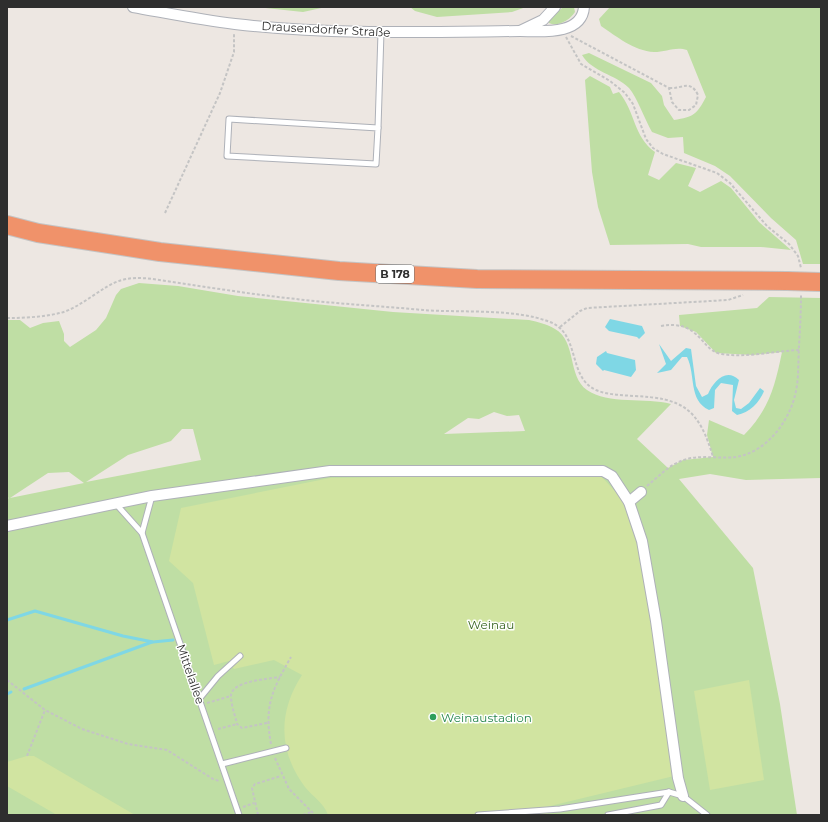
<svg xmlns="http://www.w3.org/2000/svg" width="828" height="822" font-family="Montserrat,sans-serif">
	<rect width="100%" height="100%" fill="#ede7e2"/>
	<!-- green -->
	<g fill="#bfdea4" fill-rule="evenodd">
		<path d="M256,7H326L303,12Z"/>
		<path d="M410,7H526L512,12L437,17L415,11Z"/>
		<path d="M563,7H574L575,12C570,20 558,27 549,23V20Z"/>
		<path d="M610,7H821V264H803L796,240L771,218L730,176L715,166L684,153L683,137L668,138L652,132C645,120 637,97 629,88C615,74 592,72 582,55L589,53L651,83L662,96L664,105L674,120C694,117 697,114 706,97L687,50C676,46 666,52 654,52C634,51 616,36 601,26L599,19Z"/>
		<path d="M590,76L610,87L613,94L619,92C636,113 633,136 655,152L648,175L659,180L676,163L696,168L688,186L700,192L721,181L731,188L759,222L791,250L761,247H701L688,244L610,245L598,207L592,172L585,80Z"/>
		<path d="M139,283L178,286L238,296L393,312L529,320C538,322 547,324 555,329C577,341 567,376 587,390C608,405 646,397 671,404L637,439L668,468L683,460L713,457L707,435L709,420L744,435C769,410 775,386 782,352L753,355L716,353L696,332L680,326L679,315L757,308L769,297L821,298V478L746,480L710,474L679,479L753,568L780,704L797,815H7V499L9,498L7,497V320H20L30,328L43,323L59,321L64,334V341L70,347L96,330L106,318L116,295L121,289ZM494,412L507,416L519,415L525,431L444,434L468,418L479,419ZM182,429H193L201,460L86,482L128,455L171,441ZM69,472L84,483L10,498L48,473Z"/>
	</g>
	<!-- pitch -->
	<g fill="#d1e4a1">
		<path d="M599,474L626,503L639,541L649,596L674,776L546,807L548,815H328C324,803 313,797 305,787C278,751 278,712 302,675L274,660L234,669L229,661L214,665L193,583L169,561L181,508L330,478Z"/>
		<path d="M749,680L764,780L710,790L694,691Z"/>
		<path d="M27,756H34L135,815H57L7,786V762Z"/>
	</g>
	<!-- water -->
	<g fill="#7fd7e5">
		<path d="M610,319L642,326L645,333L639,339L637,337L609,331L605,327Z"/>
		<path d="M659,344L671,361L686,348L691,349L696,386L702,397L708,394C713,382 726,367 739,380L734,400L736,408L741,409L749,403L760,388L764,391C760,402 749,413 737,415L732,411L733,385L721,383L715,390L714,408L709,410C688,400 696,375 687,357H682L671,370L657,373L666,364Z"/>
		<path d="M606,351L607,353L635,360L636,370L631,377L604,370L603,371L596,364L597,357Z"/>
	</g>
	<g fill="none" stroke-linecap="round" stroke-linejoin="round">
		<!-- stream -->
		<g stroke="#7fd7e5" stroke-width="3">
			<path d="M7,620L35,611L123,636L153,642L173,640"/>
			<path d="M24,689L152,642"/>
			<path d="M7,694L11,692"/>
		</g>
		<!-- lane casing -->
		<g stroke="#aeb1b8" stroke-width="7">
			<g id="lane">
				<path d="M229,119L378,128L376,164L227,156Z"/>
				<path d="M378,128L381,32"/>
				<path d="M116,504L142,533L239,815"/>
				<path d="M142,533L152,496"/>
				<path d="M200,698L218,676L240,656"/>
				<path d="M222,764L286,748"/>
				<path d="M478,815L560,809L669,792L683,796L707,815"/>
				<path d="M608,815L661,805L669,792"/>
			</g>
		</g>
		<!-- street casing -->
		<g stroke="#aeb1b8" stroke-width="12">
			<g id="street">
				<path d="M133,7C167,13 201,20 235,24C330,35 425,32 520,31"/>
				<path d="M555,7L543,20L520,31C540,31 582,36 584,7"/>
				<path d="M629,502L641,492"/>
				<path d="M7,526L152,496L330,471H603L612,476L629,502L642,541L656,621L678,778L683,796"/>
			</g>
		</g>
		<!-- highway casing -->
		<g stroke="#c4c4c4" stroke-width="20">
			<path id="highway" d="M7,225L38,233L160,252L339,271L477,279L787,281"/>
		</g>
		<!-- path -->
		<g stroke="#c4c4c4" stroke-width="2" stroke-dasharray="3 2" stroke-linecap="butt">
			<path d="M571,36L669,88L672,102L679,110H689L696,105L698,95C690,79 683,89 669,88"/>
			<path d="M566,37L581,64L610,81L625,93L633,104L646,139L653,148L663,154L717,173L730,183L767,226L789,244L798,256L801,268"/>
			<path d="M165,213L220,93L234,52V33"/>
			<path d="M7,318C24,318 43,317 60,313C81,308 103,285 122,280C133,277 143,278 153,279C201,286 248,294 296,299C338,304 381,306 423,310C462,313 514,308 550,322C581,334 567,377 596,390C608,395 621,395 634,396C683,398 699,409 713,457"/>
			<path d="M661,326C701,319 700,351 722,354C746,358 774,351 799,350"/>
			<path d="M560,327L580,311L587,308L728,300L743,295"/>
			<path d="M647,486C658,477 668,466 681,461C697,454 718,459 736,457C767,452 790,421 796,391C799,376 798,361 799,346C800,329 801,311 801,294"/>
			<path d="M7,680L45,710L82,729L128,744L167,750L213,779L219,781"/>
			<path d="M207,703L231,696"/>
			<path d="M267,723L242,728L237,724C235,715 231,705 231,696C231,681 268,679 280,677"/>
			<path d="M218,729L237,724"/>
			<path d="M271,744C264,706 272,690 291,657"/>
			<path d="M27,756L45,710"/>
			<path d="M275,758L289,789L315,815"/>
			<path d="M243,807L254,803"/>
			<path d="M258,815L252,788L255,784L281,776"/>
			<path d="M303,815L311,812"/>
		</g>
		<!-- lane -->
		<use href="#lane" stroke="#fff" stroke-width="5"/>
		<!-- street -->
		<use href="#street" stroke="#fff" stroke-width="10"/>
		<!-- highway -->
		<use href="#highway" stroke="#f0926a" stroke-width="18"/>
		<!-- highway-bridge casing -->
		<g stroke="#c4c4c4" stroke-width="20" stroke-linecap="butt">
			<path id="highway-bridge" d="M787,281L821,282"/>
		</g>
		<!-- highway-bridge -->
		<use href="#highway-bridge" stroke="#f0926a" stroke-width="18"/>
	</g>
	<!-- markers -->
	<circle fill="#2e9e5b" stroke="#fff" stroke-width="1.5" cx="433" cy="717" r="4"/>
	<g text-anchor="middle" dominant-baseline="central" stroke-width="3" stroke-linejoin="round" paint-order="stroke">
		<!-- shield labels -->
		<rect fill="#fff" stroke="#6d6d6d" stroke-width="1" x="376" y="265" width="38" height="18" rx="3"/>
		<g font-size="11" font-weight="bold" fill="#2e2e2e">
			<text x="395" y="274">B 178</text>
		</g>
		<!-- street labels -->
		<g font-size="12" fill="#2e2e2e" stroke="#fff">
			<text transform="translate(326 29) rotate(3)">Drausendorfer Straße</text>
			<text transform="translate(191 674) rotate(71)">Mittelallee</text>
		</g>
		<!-- park labels -->
		<g font-size="12" fill="#396622" stroke="#fff">
			<text x="491" y="624">Weinau</text>
		</g>
		<!-- leisure labels -->
		<g font-size="12" fill="#27864d" stroke="#fff" text-anchor="start">
			<text x="441" y="717">Weinaustadion</text>
		</g>
	</g>
	<!-- border -->
	<rect width="828" height="822" fill="none" stroke="#2e2e2e" stroke-width="16"/>
</svg>
